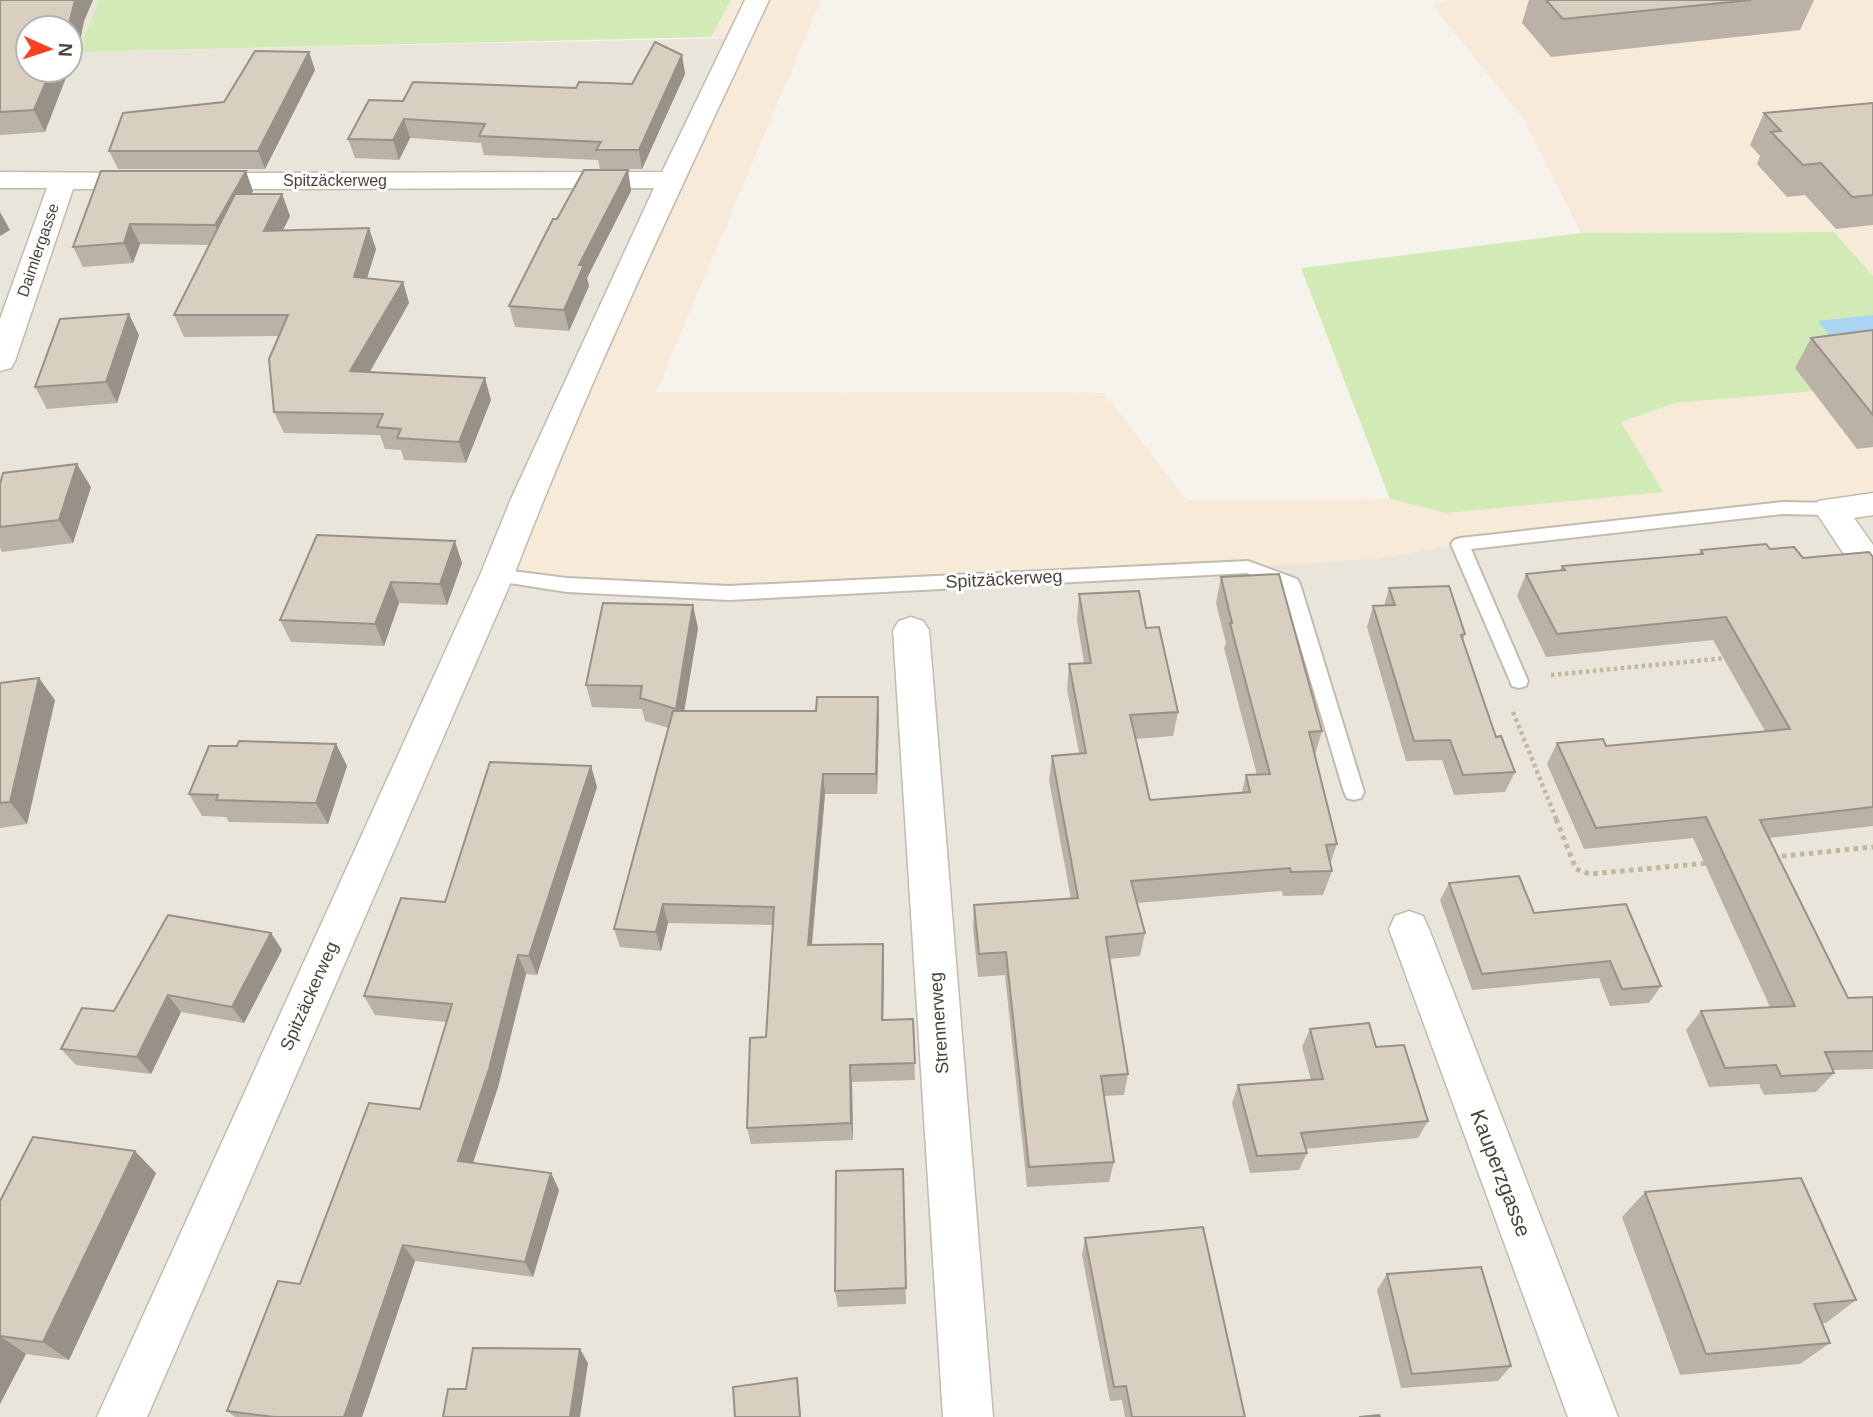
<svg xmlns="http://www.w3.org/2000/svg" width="1873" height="1417" font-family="Arial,sans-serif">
	<rect width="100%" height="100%" fill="#f6f3ec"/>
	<!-- residential -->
	<path fill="#eae5da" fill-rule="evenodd" d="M0,0H99L78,52L739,38L527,499L1374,559L1460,544L1873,504V1417H0ZM28,28H70V70H28Z"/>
	<!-- commercial -->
	<g fill="#f7ead8">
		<path d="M731,0H821L656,392L1104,393L1187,500L1390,499L1446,513L1662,492L1621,422L1675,403L1873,386V504L1460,544L1374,559L1248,567L729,593L497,575L738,38L711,37Z"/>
		<path d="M1450,0H1873V276L1834,232L1581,233L1523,118L1432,5Z"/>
	</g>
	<!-- green -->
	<g fill="#d2eab5">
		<path d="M99,0H731L711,37L78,52Z"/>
		<path d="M1834,232L1873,276V386L1675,403L1621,422L1663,492L1446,513L1390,499L1301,268L1581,233Z"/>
	</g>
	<!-- water -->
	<path fill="#a9d4f2" d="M1873,315V342L1838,346L1818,321Z"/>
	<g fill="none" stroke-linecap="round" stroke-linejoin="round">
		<!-- service casing -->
		<g stroke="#c2bbae" stroke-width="4">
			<g id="service">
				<path d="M1783,502L1830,503L1839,509L1830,515L1783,514L1471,549L1528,681L1526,686L1519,688L1512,686L1510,681L1451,544L1454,540L1460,538Z"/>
				<path d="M1248,561L1297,579L1300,584L1364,792L1361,798L1354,800L1347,798L1344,792L1283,588L1247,573L729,600L567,592L497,581L491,580L488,575L491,570L497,569L567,578L729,586Z"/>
			</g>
		</g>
		<!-- minor casing -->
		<g stroke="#c2bbae" stroke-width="3">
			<g id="minor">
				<path d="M745,0H769C680,190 589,380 514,575L147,1417H97L480,575L511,499L654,188L201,189L192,187L188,181L192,175L201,173L662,172Z"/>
				<path d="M0,172L146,173L155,175L159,181L155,187L146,189H73L15,361L11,368L0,371V319L47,188H0Z"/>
				<path d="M1873,493V515L1854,518L1873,545V583L1861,580L1814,509L1818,501Z"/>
				<path d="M911,617L923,621L929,630L993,1417H943L893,630L899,621Z"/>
				<path d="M1409,911L1423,916L1429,929L1618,1417H1568L1389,929L1395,916Z"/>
			</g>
		</g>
		<!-- path-far1 -->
		<g stroke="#c4b79f" stroke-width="4.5" stroke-dasharray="3.5 3.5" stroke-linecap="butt">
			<path d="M1551,675L1726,658"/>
			<path d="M1513,712L1557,821"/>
		</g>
		<!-- path -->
		<g stroke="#c4b79f" stroke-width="5" stroke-dasharray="4.5 4.5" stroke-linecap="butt">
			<path d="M1556,819L1576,869L1590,874L1708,863"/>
			<path d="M1773,857L1873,847"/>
		</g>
		<!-- service -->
		<use href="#service" fill="#fff" fill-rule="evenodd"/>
		<!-- minor -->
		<use href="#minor" fill="#fff" fill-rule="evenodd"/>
	</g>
	<!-- wall -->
	<g fill="#bab2a6">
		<path d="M0,0H93L84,21L79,46L70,68V28L45,132L0,135Z"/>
		<path d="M1529,0H1814L1800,30L1551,57L1522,23Z"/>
		<path d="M309,52L315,70L265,169H118L109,151L224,102Z"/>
		<path d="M682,55L685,74L642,169H600L598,160L484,155L481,143L410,138L399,160L355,158L348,139L403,101L632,84Z"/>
		<path d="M1873,103V225L1836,229L1805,195L1787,197L1757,164L1760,156L1750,145L1764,113Z"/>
		<path d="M628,170L631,191L587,278L589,286L569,331L515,327L509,306L557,219Z"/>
		<path d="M101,171L253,191L251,194H282L290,216L283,230L376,249L367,278L403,282L409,303L370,372L491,400L466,463L404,460L401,450L385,449L380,435L284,433L274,412L279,336L184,337L174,315L210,245L140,244L133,263L83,267L73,247Z"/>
		<path d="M1873,330V447L1857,449L1795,368L1811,338Z"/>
		<path d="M139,335L117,403L47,409L35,387Z"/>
		<path d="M0,484L91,487L73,543L2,552L0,548Z"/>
		<path d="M317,535L462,563L447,605L399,603L384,646L291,642L280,620Z"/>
		<path d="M1770,549L1803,558L1873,557V826L1769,838L1848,998L1873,997V1069L1833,1070L1834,1073L1816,1092L1764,1095L1759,1084L1709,1087L1686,1030L1701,1011L1770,1007L1693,838L1584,849L1547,764L1557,743L1606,746L1765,731L1713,640L1546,657L1517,596L1526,574L1560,571L1562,566L1699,554L1701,550Z"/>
		<path d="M1221,577L1322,731L1315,755L1337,844L1330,864L1332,871L1323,895L1283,896L1282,891L1137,903L1145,933L1140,956L1110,959L1128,1074L1124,1095L1104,1096L1114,1162L1109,1182L1027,1187L1005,975L978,977L973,928L974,905L1071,899L1049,780L1052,756L1079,753L1067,689L1069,664L1084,663L1077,620L1079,594L1146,628L1178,712L1173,736L1136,739L1150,800L1242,792L1246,775H1257L1224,648L1226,643L1216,603Z"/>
		<path d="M1389,588L1465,634L1463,640L1496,737L1515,772L1505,792L1454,795L1442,760L1406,761L1367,627L1373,606H1384Z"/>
		<path d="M698,628L684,711H816L878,697L879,717L877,794H825L812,945L884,963L883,1020L913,1019L915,1080L852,1082L853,1140L751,1144L747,1128L766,1037L773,925L668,923L661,951L620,947L614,929L669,728L645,721L642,709L592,707L586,685Z"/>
		<path d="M0,683L55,700L27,824L0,828Z"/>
		<path d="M336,744L347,766L328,824L229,822L226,817L202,816L189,794L237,746Z"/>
		<path d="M591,766L597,787L537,975L526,974L498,1087L473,1163L551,1173L559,1190L533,1277L415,1261L362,1417H235L227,1411L300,1284L420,1109L446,1022L375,1015L364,996L445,902Z"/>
		<path d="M1449,883L1534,913L1661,986L1649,1003L1610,1006L1599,978L1472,990L1440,900Z"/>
		<path d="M271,933L282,950L244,1023L181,1012L151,1074L76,1065L61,1049L114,1011Z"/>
		<path d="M1310,1029L1376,1047L1428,1121L1418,1138L1305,1149L1307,1153L1299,1170L1250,1173L1232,1103L1238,1085L1311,1080L1302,1047Z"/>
		<path d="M903,1169L906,1304L838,1307L835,1291Z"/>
		<path d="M156,1173L69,1360L26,1354L0,1404V1201Z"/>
		<path d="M1645,1192L1856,1300L1826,1323H1822L1830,1343L1800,1364L1680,1375L1622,1217Z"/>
		<path d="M1085,1238L1245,1417H1125L1122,1400L1110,1401L1082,1255Z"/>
		<path d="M1387,1274L1511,1366L1498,1381L1401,1388L1377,1290Z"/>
	</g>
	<!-- shaded-wall -->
	<g fill="#979187">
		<path d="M75,0H93L84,21L79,46L70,68V28H68Z"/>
		<path d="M309,52L315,70L265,169L258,151Z"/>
		<path d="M682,55L685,74L642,169L639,150Z"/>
		<path d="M51,70H69L45,132L34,110Z"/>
		<path d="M404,119L410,138L399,160L393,140Z"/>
		<path d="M628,170L631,191L587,278L589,286L569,331L564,310L579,265Z"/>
		<path d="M246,171L253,191L223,245L215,225Z"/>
		<path d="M282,194L290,216L272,252L264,231Z"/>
		<path d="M0,212L10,230L0,236Z"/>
		<path d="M130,224L140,244L133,263L124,243Z"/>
		<path d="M369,228L376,249L361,298L354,277Z"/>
		<path d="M403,282L409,303L358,392L350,371Z"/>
		<path d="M129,314L139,335L117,403L106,382Z"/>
		<path d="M485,378L491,400L466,463L459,442Z"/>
		<path d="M77,464L91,487L73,543L59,520Z"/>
		<path d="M455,541L462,563L447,605L440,584Z"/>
		<path d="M391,582L399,603L384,646L375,624Z"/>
		<path d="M693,605L698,628L681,731L676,709Z"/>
		<path d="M39,678L55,700L27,824L10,802Z"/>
		<path d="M878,697L879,717L877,794L876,774Z"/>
		<path d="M336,744L347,766L328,824L316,803Z"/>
		<path d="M591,766L597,787L537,975L529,956Z"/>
		<path d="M823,774L825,794L810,964L808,945Z"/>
		<path d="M663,904L668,923L661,951L656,932Z"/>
		<path d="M271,933L282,950L244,1023L232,1007Z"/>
		<path d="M883,944L884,963L883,1038L882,1020Z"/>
		<path d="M518,955L526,974L498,1087L468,1178L458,1161Z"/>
		<path d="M168,995L181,1012L151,1074L137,1057Z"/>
		<path d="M850,1065L852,1082L853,1140L851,1123Z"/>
		<path d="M135,1151L156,1173L69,1360L43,1342Z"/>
		<path d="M551,1173L559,1190L533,1277L525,1262Z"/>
		<path d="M403,1245L415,1261L362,1417H344Z"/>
		<path d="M0,1336L26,1354L0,1404Z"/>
		<path d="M580,1349L588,1363L580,1417H570Z"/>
		<path d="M797,1378L798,1385L801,1417H800Z"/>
	</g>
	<!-- building -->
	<g fill="#d8cfc1" stroke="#979187" stroke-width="2">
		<path d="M0,0H75L68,28H28V70H51L34,110L0,112Z"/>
		<path d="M1546,0H1751L1563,19Z"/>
		<path d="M655,42L682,55L639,150H596L601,142L479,136L485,124L404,119L393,140L348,139L369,100L403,101L413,82L576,88L579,82L632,84Z"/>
		<path d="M255,51L309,52L258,151H109L123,113L224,102Z"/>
		<path d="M1873,103V195L1852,197L1821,163L1803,165L1771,132L1781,131L1764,113Z"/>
		<path d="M584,170H628L579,265H584L564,310L509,306L553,219H557Z"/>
		<path d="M101,171H246L215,225L130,224L124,243L73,247Z"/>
		<path d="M235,194H282L264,231L369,228L354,277L403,282L350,371L485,378L459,442L397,438L401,429L377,427L383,414L274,412L269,359L288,315H174Z"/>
		<path d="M129,314L106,382L35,387L60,319Z"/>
		<path d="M1873,330V415L1811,338Z"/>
		<path d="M77,464L59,520L0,527V484L3,473Z"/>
		<path d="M317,535L455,541L440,584L391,582L375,624L280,620Z"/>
		<path d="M1766,544L1770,549L1794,547L1803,558L1869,552L1873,557V807L1760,820L1848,998L1873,997V1051L1825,1052L1834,1073L1781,1076L1776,1065L1725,1068L1701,1011L1795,1006L1706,817L1596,828L1557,743L1603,739L1606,746L1790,729L1726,617L1557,634L1526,574L1565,570L1562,566L1703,554L1701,550Z"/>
		<path d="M1279,574L1322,731L1309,732L1337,844L1326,845L1332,871L1291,872L1290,868L1131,881L1145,933L1106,937L1128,1074L1101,1076L1114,1162L1029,1167L1006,952L979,954L974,905L1078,898L1052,756L1086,753L1069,664L1091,663L1079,594L1139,591L1146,628L1159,627L1178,712L1130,715L1150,800L1250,792L1246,775L1270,774L1230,623H1232L1221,577Z"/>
		<path d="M1449,586L1465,634L1461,635L1496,737L1501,736L1515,772L1463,775L1450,740L1414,741L1373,606L1395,605L1389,588Z"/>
		<path d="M603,603L693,605L676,709L640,698L642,686L586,685Z"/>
		<path d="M39,678L10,802L0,803V683Z"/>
		<path d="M817,697H878L876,774H823L808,945L883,944L882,1020L913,1019L915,1063L850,1065L851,1123L747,1128L750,1038L766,1037L774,907L663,904L656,932L614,929L673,711H816Z"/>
		<path d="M239,741L336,744L316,803L216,800L218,795L189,794L209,746H237Z"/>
		<path d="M490,762L591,766L529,956L518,955L489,1069L458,1161L551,1173L525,1262L403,1245L344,1417H274L227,1411L278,1281L300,1284L369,1103L420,1109L452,1004L364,996L401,898L445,902Z"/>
		<path d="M1519,876L1534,913L1626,904L1661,986L1622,989L1610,961L1482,974L1449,883Z"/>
		<path d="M168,915L271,933L232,1007L168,995L137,1057L61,1049L82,1008L114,1011Z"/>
		<path d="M1369,1023L1376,1047L1404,1045L1428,1121L1301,1133L1307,1153L1257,1156L1238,1085L1323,1079L1310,1029Z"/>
		<path d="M33,1137L135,1151L43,1342L0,1336V1201Z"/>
		<path d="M903,1169L906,1288L835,1291L836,1171Z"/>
		<path d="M1801,1178L1856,1300L1814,1304L1830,1343L1706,1354L1645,1192Z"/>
		<path d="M1203,1227L1245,1417H1132L1126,1386L1114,1387L1085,1238Z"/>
		<path d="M1481,1267L1511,1366L1412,1374L1387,1274Z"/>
		<path d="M473,1348L580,1349L570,1417H443L448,1389H466Z"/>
		<path d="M797,1378L800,1417H735L733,1387Z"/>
		<path d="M1379,1415L1380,1417H1359Z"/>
	</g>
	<g text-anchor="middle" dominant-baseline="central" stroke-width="6" stroke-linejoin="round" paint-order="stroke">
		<!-- far-street labels -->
		<g font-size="16" fill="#4b4439" stroke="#fff">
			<text x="335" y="180">Spitzäckerweg</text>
			<text transform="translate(38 250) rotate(-71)">Daimlergasse</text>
		</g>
		<!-- street labels -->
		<g font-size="18" fill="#4b4439" stroke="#fff">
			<text transform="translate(1004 579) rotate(-3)">Spitzäckerweg</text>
			<text transform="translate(309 996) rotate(-66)">Spitzäckerweg</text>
			<text transform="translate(939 1023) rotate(-94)">Strennerweg</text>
		</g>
		<!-- near-street labels -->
		<g font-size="21" fill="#4b4439" stroke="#fff">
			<text transform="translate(1501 1173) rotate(69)">Kauperzgasse</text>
		</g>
	</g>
	<!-- north arrow -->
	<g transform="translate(49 49) rotate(93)"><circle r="33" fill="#ffffff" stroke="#b7b4b0" stroke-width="2"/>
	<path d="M0-5L12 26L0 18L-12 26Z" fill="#fc3f1d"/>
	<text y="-10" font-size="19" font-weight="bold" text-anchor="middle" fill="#4b4439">N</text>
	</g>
</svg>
